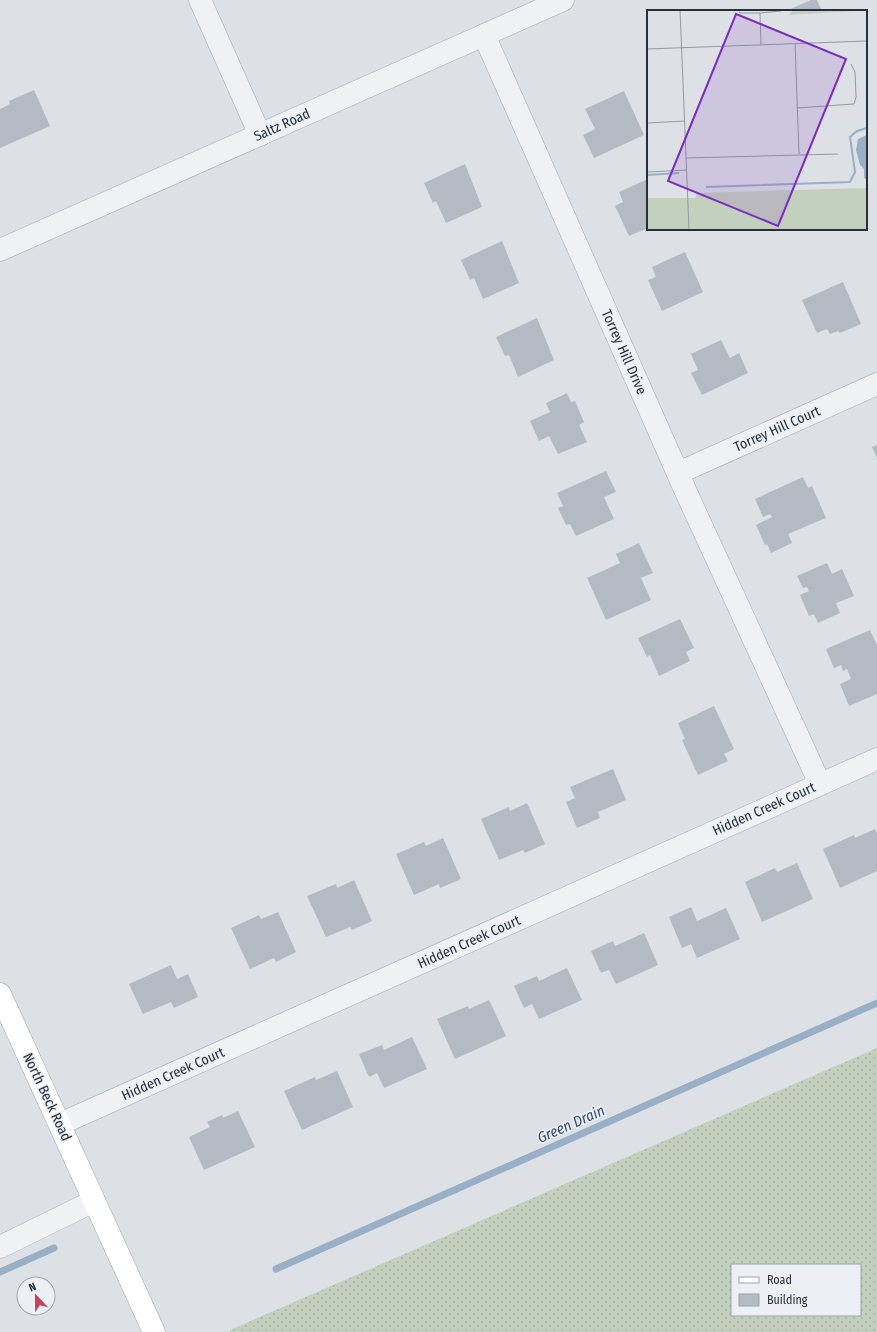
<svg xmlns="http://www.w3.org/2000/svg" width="877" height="1332" font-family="'Fira Sans Condensed',sans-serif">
	<defs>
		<pattern id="grass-dots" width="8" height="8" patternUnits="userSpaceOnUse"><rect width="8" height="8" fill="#c3d0be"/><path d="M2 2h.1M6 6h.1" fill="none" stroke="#a8b3a4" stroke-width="1.8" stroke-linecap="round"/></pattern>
	</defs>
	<rect width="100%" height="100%" fill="#dde1e6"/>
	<!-- grass -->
	<path fill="url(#grass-dots)" fill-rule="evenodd" d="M877,1048V1332H230V1330ZM732,1265H860V1315H732Z"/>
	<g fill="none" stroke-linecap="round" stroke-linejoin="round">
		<!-- stream -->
		<g stroke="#98afc6" stroke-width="7">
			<path d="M276,1269L877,1003"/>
			<path d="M0,1272L54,1248"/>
		</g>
	</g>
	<!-- building -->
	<g fill="#b4bac3">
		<path d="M811,0H817L822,11H786Z"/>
		<path d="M34,90L50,126L0,148V109L10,104L9,101Z"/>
		<path d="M624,91L644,135L594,158L583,135L595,129L585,109Z"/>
		<path d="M465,164L482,207L446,223L436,201L433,203L424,183Z"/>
		<path d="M648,179V228L629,236L615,206L623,202L619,192Z"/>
		<path d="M502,241L519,283L483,299L474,278L470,280L461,260Z"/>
		<path d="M685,252L703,292L662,311L648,280L656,277L652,267Z"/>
		<path d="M843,282L861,324L840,333L838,331L830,334L827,329L817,333L802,300Z"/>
		<path d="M537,318L554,360L518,377L509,355L505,356L496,337Z"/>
		<path d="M721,340L730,358L739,353L748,373L702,395L691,373L698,370L691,354Z"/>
		<path d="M567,393L571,402L575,401L584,422L579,425L587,442L558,454L549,436L539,441L530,421L550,412L546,403Z"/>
		<path d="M877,445V458L872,447Z"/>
		<path d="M606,471L616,492L604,497L614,519L576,536L570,524L566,525L558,508L563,506L557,493Z"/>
		<path d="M803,477L808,488L812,486L826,518L788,534L792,543L771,553L767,544L765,545L756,525L772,517L770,514L763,517L755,499Z"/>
		<path d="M639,543L653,573L641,578L651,600L606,620L587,578L620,563L616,554Z"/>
		<path d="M827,563L832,574L842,569L854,596L836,603L840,613L818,623L814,614L809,616L800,595L809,591L807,587L803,588L797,576Z"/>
		<path d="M680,619L694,648L686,652L690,661L659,676L650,655L647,657L638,638Z"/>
		<path d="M870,630L877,645V694L849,706L840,684L851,679L847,669L843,671L841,665L834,668L826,649Z"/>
		<path d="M714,706L734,749L724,754L728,761L698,775L682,740L685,739L678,723Z"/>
		<path d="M613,769L626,800L598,812L600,818L577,828L566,802L575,798L570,787Z"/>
		<path d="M527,803L545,844L525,853L523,850L499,860L481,819L509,807L510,811Z"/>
		<path d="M875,829L877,834V871L840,888L823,849L854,835L855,838Z"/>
		<path d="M443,838L461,879L440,888L439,884L414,895L396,854L424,842L426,846Z"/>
		<path d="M797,863L813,899L762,922L745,882L775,868L777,872Z"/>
		<path d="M354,880L372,921L352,930L350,927L326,937L307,896L336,884L337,888Z"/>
		<path d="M691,907L697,921L726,908L740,939L697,958L691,944L682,948L669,917Z"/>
		<path d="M278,912L296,952L276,962L274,958L250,969L231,928L259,915L261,919Z"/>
		<path d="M644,933L658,965L616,984L609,970L601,973L591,951L613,941L615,946Z"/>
		<path d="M171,965L177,979L188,974L198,997L174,1008L171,1002L143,1014L129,984Z"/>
		<path d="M567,968L582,1000L539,1019L532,1004L524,1008L514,986L537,976L539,981Z"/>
		<path d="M489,1000L506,1036L455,1059L437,1019L468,1006L469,1009Z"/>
		<path d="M412,1037L427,1069L384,1088L377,1073L369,1077L359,1054L382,1045L384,1050Z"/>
		<path d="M337,1071L353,1107L302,1130L284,1091L315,1077L316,1080Z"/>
		<path d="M238,1111L255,1147L204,1170L189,1137L210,1127L207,1122L222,1115L223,1118Z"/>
	</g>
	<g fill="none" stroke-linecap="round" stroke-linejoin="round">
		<!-- minor casing -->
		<g stroke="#a3a8b0" stroke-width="23">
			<g id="minor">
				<path d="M200,0L260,135"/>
				<path d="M484,35L686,492L820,784"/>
				<path d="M0,250L563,0"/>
				<path d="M678,473L877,384"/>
				<path d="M60,1124L877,759"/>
				<path d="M0,1247L94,1201"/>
			</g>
		</g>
		<!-- major casing -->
		<g stroke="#9ca5b1" stroke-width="23">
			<path id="major" d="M0,994L154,1332"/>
		</g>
		<!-- minor -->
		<use href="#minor" stroke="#eff1f5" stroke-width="22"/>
		<!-- major -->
		<use href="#major" stroke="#fff" stroke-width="22"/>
	</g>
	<g text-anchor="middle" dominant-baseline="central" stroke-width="3" stroke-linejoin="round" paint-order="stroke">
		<!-- street labels -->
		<g font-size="14" fill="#272f3c" stroke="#eceff4">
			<text transform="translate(282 125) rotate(-24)">Saltz Road</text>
			<text transform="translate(624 352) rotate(66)">Torrey Hill Drive</text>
			<text transform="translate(777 429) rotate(-24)">Torrey Hill Court</text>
			<text transform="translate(764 809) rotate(-24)">Hidden Creek Court</text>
			<text transform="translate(469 942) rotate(-24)">Hidden Creek Court</text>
			<text transform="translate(173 1074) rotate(-24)">Hidden Creek Court</text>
			<text transform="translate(47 1097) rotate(65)">North Beck Road</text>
		</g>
		<!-- water labels -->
		<g font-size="15" font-style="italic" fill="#334e6e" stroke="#eceff4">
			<text transform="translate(571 1124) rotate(-24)">Green Drain</text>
		</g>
	</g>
	<!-- overview -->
	<g transform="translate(647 10)">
		<rect width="220" height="220" fill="#dde1e6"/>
		<path d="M220,178V220H0V188H48L50,183Z" fill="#c3d0be"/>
		<path d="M146,0H208V1L142,5Z" fill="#c3d0be"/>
		<path d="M220,125V170L217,168V159L213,155L209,140L211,129Z" fill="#98afc6"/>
		<path fill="none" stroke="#98afc6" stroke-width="2" d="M0,165L32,163M59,177L203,172L208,162L203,127L210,121L220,118"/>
		<path fill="none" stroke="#949aa2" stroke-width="1" d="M33,0L42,220M92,0L93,3H113L134,1M113,3L114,34M148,33L152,144M0,39L220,31M150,98L207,94L209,87L208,62L204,54M0,113L38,111M39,148L191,144M0,162L40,160"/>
		<path fill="#7b2cbf" fill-opacity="0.15" stroke="#7b2cbf" stroke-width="2" d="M89,4L199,49L131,216L21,171Z"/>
		<rect width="220" height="220" fill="none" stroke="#272f3c" stroke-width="2"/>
	</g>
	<!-- legend -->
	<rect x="731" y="1264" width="130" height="52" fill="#eceff4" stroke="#9da2aa"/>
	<rect x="739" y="1277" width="20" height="6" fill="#ffffff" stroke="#9da2aa"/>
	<text x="767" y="1284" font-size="12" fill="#272f3c">Road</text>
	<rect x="739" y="1294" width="20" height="12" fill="#b4bac3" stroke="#9da2aa"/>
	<text x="767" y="1304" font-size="12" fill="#272f3c">Building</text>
	<!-- north arrow -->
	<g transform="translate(36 1296) rotate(338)"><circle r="19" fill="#eceff4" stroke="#9da2aa"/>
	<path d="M0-3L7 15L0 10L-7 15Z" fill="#c9445b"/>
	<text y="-6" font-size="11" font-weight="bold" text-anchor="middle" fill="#272f3c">N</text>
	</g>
</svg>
